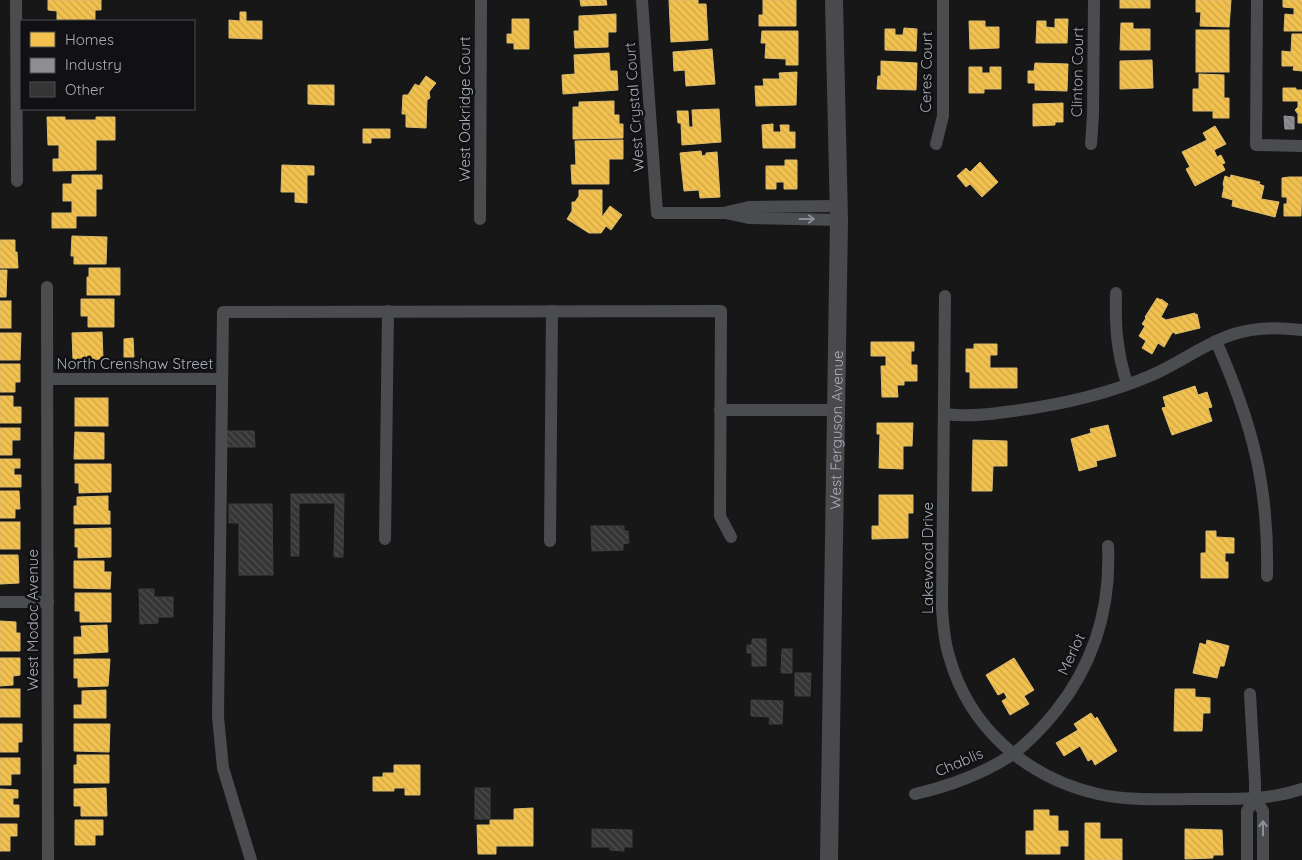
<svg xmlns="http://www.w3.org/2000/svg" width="1302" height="860" font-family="Quicksand,sans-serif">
	<defs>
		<pattern id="homes-back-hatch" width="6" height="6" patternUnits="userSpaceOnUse" patternTransform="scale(1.25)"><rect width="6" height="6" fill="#f2c14e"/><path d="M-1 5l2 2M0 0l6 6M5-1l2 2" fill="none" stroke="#cca549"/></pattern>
		<pattern id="industry-back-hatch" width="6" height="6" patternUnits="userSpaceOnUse" patternTransform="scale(1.25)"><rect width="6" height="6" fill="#8d8d92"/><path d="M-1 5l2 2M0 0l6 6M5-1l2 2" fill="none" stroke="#76777b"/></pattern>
		<pattern id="building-back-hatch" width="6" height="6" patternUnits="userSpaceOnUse" patternTransform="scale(1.25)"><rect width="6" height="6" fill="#353536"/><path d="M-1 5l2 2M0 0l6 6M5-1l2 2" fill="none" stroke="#4f5051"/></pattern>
	</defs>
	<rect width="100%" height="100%" fill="#171717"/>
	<!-- homes -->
	<g fill="url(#homes-back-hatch)" stroke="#dcbb6e">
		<path d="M48,0H101V10H95V21H57V11L48,10Z"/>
		<path d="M580,0H606L607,5L581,6Z"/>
		<path d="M669,0H698V4H706L708,40L671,42Z"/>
		<path d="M763,0H796V26H759V15H763Z"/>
		<rect x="1120" y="0" width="30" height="8"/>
		<path d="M1196,0H1231L1229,27L1200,26L1201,12H1196Z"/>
		<path d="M1283,0H1302V31H1284L1285,14L1294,15V8L1283,7Z"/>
		<path d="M240,12H246V21H262V39L229,38V20L240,21Z"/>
		<path d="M616,14V32H608V47L575,48L574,31H579V16Z"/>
		<path d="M512,19H529V49H514V43H507V34H512Z"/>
		<path d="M1055,19H1068L1067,43H1036L1037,21H1046V27L1055,28Z"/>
		<path d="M969,21H985V27H999V48L970,49Z"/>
		<path d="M1121,23H1133V29H1150V50H1120Z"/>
		<path d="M904,28L917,29L916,51L885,50V29H895V35H903Z"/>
		<rect x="1196" y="30" width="33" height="42"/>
		<path d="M762,31H798V65H786V59L765,58L766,43H761Z"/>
		<path d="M1292,34H1302V71L1293,70L1294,66H1282V51L1291,52Z"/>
		<path d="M712,49L715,84L686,86L685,70L674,71L673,52Z"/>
		<path d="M609,53L610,71H617L618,90L563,94L562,75L575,74L574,55Z"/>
		<path d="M1152,60L1153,88L1120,89V61Z"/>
		<path d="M881,61L917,63L916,90L877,89L878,76H881Z"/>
		<path d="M1035,63L1068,64L1067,91L1035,90V83H1028V71H1034Z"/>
		<path d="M969,67H982V73H990V67H1001V89H984V93H969Z"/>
		<path d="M797,72L796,105L756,106L755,86H764L763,79H780L779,73Z"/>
		<path d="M1199,74L1224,75V98H1229V118H1213V111H1193V89H1199Z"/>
		<path d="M426,76L436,83L429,92L430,98L427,100L426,128L406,127V114H402L403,95H408L415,84L419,86Z"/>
		<path d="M308,85H334V105L308,104Z"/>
		<path d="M1283,88H1296V90H1302V123H1298V114L1295,110L1298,107V101H1283Z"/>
		<path d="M614,101V115H619V124H623V138L573,139V107H579V102Z"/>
		<path d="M1063,103V122H1055V125L1033,126V104Z"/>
		<path d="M719,109L721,142L682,145L681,123H678L677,111H688L689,127H693L692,110Z"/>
		<path d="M47,117H65V120H96V117H115V140H96V170L53,171V159H59V145H48Z"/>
		<path d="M773,124V132H781L780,125H789V132H795V148H763L762,125Z"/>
		<path d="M1215,126L1226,144L1214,150L1217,157L1221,155L1225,163L1222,164L1225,170L1195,186L1186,169L1190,167L1182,152L1207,140L1203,133Z"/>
		<path d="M363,129H390V138H371V143H363Z"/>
		<path d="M623,140V159H609V184H572L571,165H576L575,141Z"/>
		<path d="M701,151L702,156L706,155V153L717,152L720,197L700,198L699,190L684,191L680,153Z"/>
		<path d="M785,160H797V189H784V182H776V189H766V166H785Z"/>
		<path d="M980,162L998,182L982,197L970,184L966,187L957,176L966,168L970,172Z"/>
		<path d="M282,165L314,166V175H307V203L295,202V192H281Z"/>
		<path d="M72,175H102V189H96V216H76V228H52V213H72V201H63V184H72Z"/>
		<path d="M1231,175L1260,182L1259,184L1264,186L1261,199L1279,202L1275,217L1232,206L1233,200L1222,197L1224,187L1223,184L1225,176L1230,178Z"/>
		<path d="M1289,177H1302L1301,216H1284V204H1287V197H1282V178Z"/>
		<path d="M579,190H602V217L610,206L622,215L611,230L606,226L601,233H589L567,219L572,211V202H575L579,196Z"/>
		<path d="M72,236L107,237L106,264H74V256H71Z"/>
		<path d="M0,240H15V252H17L18,268H0Z"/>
		<path d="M89,268H120V295H87V277H89Z"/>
		<path d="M0,270H7L6,297H0Z"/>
		<path d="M1157,298L1161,300V299L1168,304L1161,317L1166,320L1195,313V315L1197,314L1200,328L1175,334V332L1172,333L1164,347L1158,343L1152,354L1142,348L1146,341L1139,336L1145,326L1142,324L1146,318L1145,317Z"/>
		<path d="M81,299H114V327H88V316H81Z"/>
		<rect x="0" y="301" width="11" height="27"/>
		<path d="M102,332L103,359L73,360L72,333Z"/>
		<path d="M0,333H21L20,360H0Z"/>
		<path d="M133,338L134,357H124V339Z"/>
		<path d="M871,342H914V351H911V365H917V381H904V385H897L898,397H882L881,366H886V356H871Z"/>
		<path d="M974,344H997V355H990V368H1017V388H970V372H966V349H974Z"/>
		<path d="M0,364H20V382H15V392H0Z"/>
		<path d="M1195,386L1198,395L1207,392L1212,407L1208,408L1212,421L1172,435L1162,408L1166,407L1163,397Z"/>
		<path d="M0,396H13V407H21V423H0Z"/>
		<rect x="75" y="398" width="33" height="28"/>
		<path d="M877,423H913L912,446H903V469L879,468L880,434H877Z"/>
		<path d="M1108,425L1116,456L1096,461L1097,466L1079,471L1071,439L1091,433L1090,429Z"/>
		<path d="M0,428H20V440H12V455H0Z"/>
		<path d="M75,432L104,433V459H74Z"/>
		<path d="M973,440L1007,441V466H993L992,491H972Z"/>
		<path d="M0,459H20V468H14V475H21V487H0Z"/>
		<path d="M75,464H111V492L79,493V483H75Z"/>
		<path d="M0,491H19L20,509H15V518H0Z"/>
		<path d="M879,495H913V513H908V538L872,539V526H879Z"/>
		<path d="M108,496V511H110V524H74V506H77V497Z"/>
		<rect x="0" y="522" width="20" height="27"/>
		<path d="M111,528V557L78,558V547H75V529Z"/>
		<path d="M1206,531H1216V537L1234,538V553H1225V562H1228V578H1201V553H1206Z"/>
		<path d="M0,555H18L19,583L0,584Z"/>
		<path d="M74,561H104V572H111L110,589L74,588Z"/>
		<path d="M75,593H111V622H80V611H75Z"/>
		<path d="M0,621L16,622V633H20V651H0Z"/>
		<path d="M107,625L108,652L74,654V637H82L81,626Z"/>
		<path d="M1207,640L1229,646L1224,666H1220L1217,678L1193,673L1200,643L1206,645Z"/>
		<path d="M0,658H20V675L13,676V685L0,686Z"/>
		<path d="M1014,658L1034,690L1024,696L1029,704L1010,715L1002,701L1007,698L1004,692L998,695L986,675Z"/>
		<path d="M74,659H110L108,686L78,687V678H74Z"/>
		<rect x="0" y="689" width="20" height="28"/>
		<path d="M1175,689H1195V697L1210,698V713H1203L1202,731H1174Z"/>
		<path d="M106,690V718H74V705H82V691Z"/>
		<path d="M1091,713L1095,719L1097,717L1117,751L1095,765L1092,759L1088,761L1080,746L1064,756L1056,743L1078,730L1074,724Z"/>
		<path d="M0,724H22V742H18V752H0Z"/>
		<path d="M74,724H110L109,752L74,751Z"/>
		<path d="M77,755H109V783H74V765H77Z"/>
		<path d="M0,758H20V774H11V785H0Z"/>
		<path d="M394,765H420V795H405V788H394V791H373V777H383V773H394Z"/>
		<path d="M106,788L107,816H81V806H74V789Z"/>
		<path d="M0,789L18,790V798H13V805H19V817H0Z"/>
		<path d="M533,808V846H496V854H478L477,825H490V820H514V809Z"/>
		<path d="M1034,810H1049V816H1058V831H1068V846H1060V854H1026V831H1034Z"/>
		<path d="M75,820H103V835H95V845H75Z"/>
		<path d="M1085,823H1100V839H1122V860H1085Z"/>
		<path d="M0,824H17V836H10V851H0Z"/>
		<path d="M1185,829L1222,830L1223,855H1213V858L1185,859Z"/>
	</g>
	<!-- industry -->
	<path fill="url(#industry-back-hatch)" stroke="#95979d" d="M1284,116L1294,117V129H1285Z"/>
	<!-- building -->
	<g fill="url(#building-back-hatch)" stroke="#3f4043">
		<path d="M226,431H254L255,447H226Z"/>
		<path d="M291,494H344L343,557H334L335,503H299V556H291Z"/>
		<path d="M229,504H272L273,575H239V523H229Z"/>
		<path d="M591,526H624V531H628L629,543L623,544V550L592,551Z"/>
		<path d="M139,589H154V597H173V617H158V623L140,624Z"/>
		<path d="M752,639H766V666H752V653H747V645H752Z"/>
		<path d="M782,649H792V673H781Z"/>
		<path d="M795,673H811L810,696H795Z"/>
		<path d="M751,700L783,701L782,724H769L770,717L751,716Z"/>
		<rect x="475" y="788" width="15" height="31"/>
		<path d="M592,829L632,830V847H624V851L610,850V847H592Z"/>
	</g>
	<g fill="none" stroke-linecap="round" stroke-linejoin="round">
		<!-- street -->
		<g stroke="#4b4c50" stroke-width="12">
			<path d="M16,0L17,181"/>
			<path d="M642,0L657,213H725L749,218L839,220"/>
			<path d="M1257,0L1256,145L1302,146"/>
			<path d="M936,144L943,116V0"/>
			<path d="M1091,144L1093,115L1094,0"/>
			<path d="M727,212L749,207L838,206"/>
			<path d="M480,219L481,0"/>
			<path d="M47,287L48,860"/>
			<path d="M1116,293C1115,328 1117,351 1127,384"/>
			<path d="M945,296L942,608C943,624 944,640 949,656C969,728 1027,778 1098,794C1128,801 1161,799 1192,799C1228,799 1268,801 1302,789"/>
			<path d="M1216,341C1252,423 1269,485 1267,576"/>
			<path d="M48,379H222"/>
			<path d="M720,410H836"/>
			<path d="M945,414C965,417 985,415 1005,412C1055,406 1106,395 1152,375C1180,363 1205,343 1234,334C1256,327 1279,327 1302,330"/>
			<path d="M385,539L388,311"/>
			<path d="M550,541L552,311"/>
			<path d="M0,602H48"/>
			<path d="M915,794C950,786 983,774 1013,754C1029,742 1043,727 1056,711C1095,662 1111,608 1108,546"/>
			<path d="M1255,798L1263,811V860"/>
			<path d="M251,860L223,768L218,717L223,312L721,311L720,516L731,537"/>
			<path d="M1247,860V811L1255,798V782L1250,694"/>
		</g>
		<!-- secondary -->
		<path stroke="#4a4a4e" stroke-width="18" id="s1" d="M829,860L839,220L834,0"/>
	</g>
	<!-- one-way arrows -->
	<defs><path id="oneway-shaft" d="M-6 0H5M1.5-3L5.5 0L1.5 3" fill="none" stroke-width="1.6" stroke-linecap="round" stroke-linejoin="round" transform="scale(1.25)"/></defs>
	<g stroke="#8c9099">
		<use href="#oneway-shaft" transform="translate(807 219)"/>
		<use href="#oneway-shaft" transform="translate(1263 828) rotate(-90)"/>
	</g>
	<g text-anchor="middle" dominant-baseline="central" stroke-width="5" stroke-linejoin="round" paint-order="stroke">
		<!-- street labels -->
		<g font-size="15" fill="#a8adb8" stroke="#111113">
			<text transform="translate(926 72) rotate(-89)">Ceres Court</text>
			<text transform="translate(1077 72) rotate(-89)">Clinton Court</text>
			<text transform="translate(634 107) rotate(-94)">West Crystal Court</text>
			<text transform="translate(464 109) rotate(-90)">West Oakridge Court</text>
			<text x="135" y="363">North Crenshaw Street</text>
			<text stroke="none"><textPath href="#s1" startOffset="430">West Ferguson Avenue</textPath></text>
			<text transform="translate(927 558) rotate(-90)">Lakewood Drive</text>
			<text transform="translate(32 620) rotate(-90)">West Modoc Avenue</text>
			<text transform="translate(1071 654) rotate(-65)">Merlot</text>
			<text transform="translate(959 762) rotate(-23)">Chablis</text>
		</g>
	</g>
	<!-- legend -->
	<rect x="20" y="20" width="175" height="90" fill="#111113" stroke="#4d4f55"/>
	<rect x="30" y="32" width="25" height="15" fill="#f2c14e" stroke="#4d4f55"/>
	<text x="65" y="45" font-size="15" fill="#a8adb8">Homes</text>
	<rect x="30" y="58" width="25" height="15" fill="#8d8d92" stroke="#4d4f55"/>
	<text x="65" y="70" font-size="15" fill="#a8adb8">Industry</text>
	<rect x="30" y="82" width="25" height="15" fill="#353536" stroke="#4d4f55"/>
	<text x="65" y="95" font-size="15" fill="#a8adb8">Other</text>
</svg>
